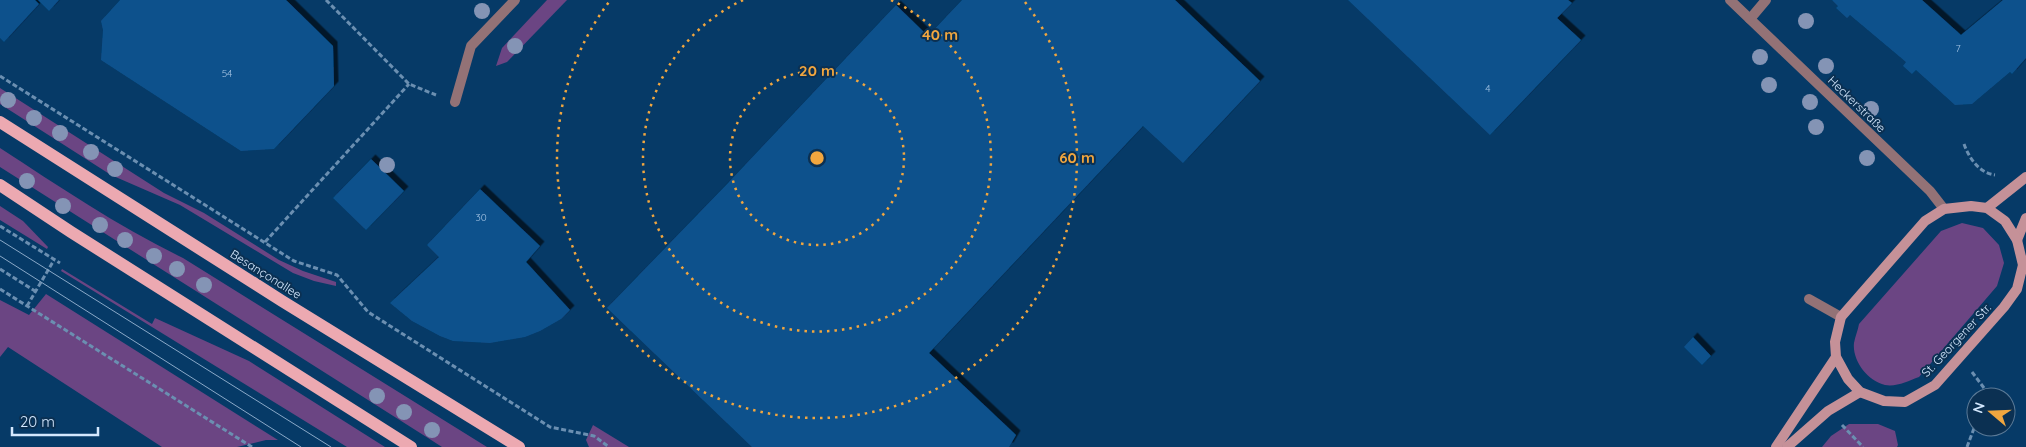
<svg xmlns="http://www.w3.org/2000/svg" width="2026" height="447" font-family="Quicksand,sans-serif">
	<defs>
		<filter id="shadow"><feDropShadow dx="4.5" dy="-4.5" stdDeviation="0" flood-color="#0009"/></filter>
	</defs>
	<rect width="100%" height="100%" fill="#063a67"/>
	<!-- green -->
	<g fill="#6b4583">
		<path d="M547,0H567L507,62L496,66L502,48Z"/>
		<path d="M0,88L164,193L204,213L279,260L303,271L336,282V286L314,281L293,273L180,205L111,175L0,104Z"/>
		<path d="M0,148C60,187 119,227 183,258L487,447H442L428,438L0,167Z"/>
		<path d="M0,206L23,221L48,247L47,249L0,220Z"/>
		<path d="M1962,223L1983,228L1999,245L2004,263L1997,286L1919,377C1908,381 1897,387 1885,385C1867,381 1852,360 1854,343C1855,337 1858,330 1859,324L1941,231Z"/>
		<path d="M62,269L152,324L155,318L249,361L385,447H347L61,271Z"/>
		<path d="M46,294L278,440H266L237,447H162L8,347L0,357V300L29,315Z"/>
		<path d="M1849,424H1878L1895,431L1898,445L1897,447H1822L1831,436Z"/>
		<path d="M593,425L629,447H589L586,440Z"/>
	</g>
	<!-- building -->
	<g fill="#0d518c" filter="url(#shadow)">
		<path d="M0,0H35L39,4L4,42L0,38Z"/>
		<path d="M38,0H59L49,11Z"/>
		<path d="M120,0H286L333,46L334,86L274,149L241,151L101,60L103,30L101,21Z"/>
		<path d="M962,0H1175L1260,81L1183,163L1143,126L929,353L1016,435L1009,447H752L607,308L728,183L896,5L928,36Z"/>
		<path d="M1348,0H1568L1572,3L1557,18L1581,40L1490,135Z"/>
		<path d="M1832,0H1922L1961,35L2003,0H2026V58L2012,74L2010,72L1972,104L1955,105L1916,70L1912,74L1903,66L1906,62L1850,15L1847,18L1836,8L1838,6Z"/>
		<path d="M371,159L404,191L366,230L333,198Z"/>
		<path d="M480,189L540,246L526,262L570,310L561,319L540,331L525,337L490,343L453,341L440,336L412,321L390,303L439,257L427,245Z"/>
		<path d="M1693,337L1711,356L1702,365L1684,347Z"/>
	</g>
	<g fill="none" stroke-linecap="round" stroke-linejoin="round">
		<!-- path -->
		<g stroke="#6b8fb1" stroke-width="3" stroke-dasharray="5 2.5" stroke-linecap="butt">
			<path d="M326,0L409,84L436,95"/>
			<path d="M0,76L294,261L337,275L368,312L550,427L594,436L609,447"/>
			<path d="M1964,144C1969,158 1979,173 1995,175"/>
			<path d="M0,226L60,263"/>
			<path d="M265,242L409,84"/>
			<path d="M0,269L35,291"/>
			<path d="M0,289L252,447"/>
			<path d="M27,306L54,260"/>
			<path d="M1972,372L1984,388L1982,397"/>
			<path d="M1842,425L1863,447"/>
			<path d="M1967,447L1976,423"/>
		</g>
		<!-- lane -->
		<path stroke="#937276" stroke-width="10" d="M1809,299L1841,317"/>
		<!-- street -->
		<g stroke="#937276" stroke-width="10">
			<path d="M1730,0L1930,191L1944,209"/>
			<path d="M1750,19L1766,0"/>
			<path d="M455,102L471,46L515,0"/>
		</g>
		<!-- secondary -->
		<g stroke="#c59198" stroke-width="10">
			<path d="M1987,208L2026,177"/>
			<path d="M2017,240L2026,218"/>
			<path d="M1776,447L1836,357L1835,342L1841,317L1925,221L1944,209L1971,206L1987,208L2005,221L2017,240L2023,265L2017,289L2004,307L1935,385L1905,402L1884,401L1860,392L1848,379L1836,357"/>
			<path d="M1787,447L1828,411L1860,392"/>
		</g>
		<!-- primary -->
		<g stroke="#eca9b1" stroke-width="12">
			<path d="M0,122L282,301L519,447"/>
			<path d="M0,185L71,232L411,447"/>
		</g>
		<!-- tram -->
		<g stroke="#8aa9c8" stroke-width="1">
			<path d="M0,240L331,447"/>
			<path d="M0,256L301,447"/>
		</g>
	</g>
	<!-- trees -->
	<g fill="#8494b5">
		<circle cx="482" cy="11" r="8"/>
		<circle cx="1806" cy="21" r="8"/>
		<circle cx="515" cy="46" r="8"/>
		<circle cx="1760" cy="57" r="8"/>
		<circle cx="1826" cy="66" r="8"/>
		<circle cx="1769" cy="85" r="8"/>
		<circle cx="8" cy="100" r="8"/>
		<circle cx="1810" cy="102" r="8"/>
		<circle cx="1871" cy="109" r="8"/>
		<circle cx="34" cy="118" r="8"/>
		<circle cx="1816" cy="127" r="8"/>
		<circle cx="60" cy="133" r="8"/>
		<circle cx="91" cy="152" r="8"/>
		<circle cx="1867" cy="158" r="8"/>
		<circle cx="387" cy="165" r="8"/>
		<circle cx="115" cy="169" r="8"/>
		<circle cx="27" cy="181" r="8"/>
		<circle cx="63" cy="206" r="8"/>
		<circle cx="100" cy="225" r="8"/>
		<circle cx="125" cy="240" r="8"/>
		<circle cx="154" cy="256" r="8"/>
		<circle cx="177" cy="269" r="8"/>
		<circle cx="204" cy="285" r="8"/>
		<circle cx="377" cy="396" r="8"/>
		<circle cx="404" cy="412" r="8"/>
		<circle cx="432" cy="430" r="8"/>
	</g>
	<!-- distance rings -->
	<g fill="none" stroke="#f1a63f" stroke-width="2.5" stroke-dasharray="2.5 5">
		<circle cx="817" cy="158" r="87"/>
		<path d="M891 0A174 174 0 1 1 743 0"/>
		<path d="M1025 2A260 260 0 1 1 609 2"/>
	</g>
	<g text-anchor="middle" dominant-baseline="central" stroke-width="4" stroke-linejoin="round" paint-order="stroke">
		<!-- number labels -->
		<g font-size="10" fill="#a2c2e2">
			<text x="1958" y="48">7</text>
			<text x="227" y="73">54</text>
			<text x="1488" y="88">4</text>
			<text x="481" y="217">30</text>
		</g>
		<!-- street labels -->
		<g font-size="12" fill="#d4e8fe" stroke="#0b3052">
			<text transform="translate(1857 104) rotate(44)">Heckerstraße</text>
			<text transform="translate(266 274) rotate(32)">Besançonallee</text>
			<text transform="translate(1956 340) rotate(-47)">St. Georgener Str.</text>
		</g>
	</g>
	<circle cx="817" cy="158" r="8" fill="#f1a63f" stroke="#0b3052" stroke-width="2.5"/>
	<g font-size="15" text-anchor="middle" font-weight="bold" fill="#f1a63f" stroke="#0b3052" stroke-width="4" stroke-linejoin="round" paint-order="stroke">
		<text x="940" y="40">40 m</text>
		<text x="817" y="76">20 m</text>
		<text x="1077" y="163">60 m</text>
	</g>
	<!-- north arrow -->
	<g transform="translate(1991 412) rotate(289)"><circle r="24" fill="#0b3052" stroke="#5b7a97"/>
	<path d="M0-4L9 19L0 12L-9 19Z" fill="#f1a63f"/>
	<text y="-8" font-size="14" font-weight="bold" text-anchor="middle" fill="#d4e8fe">N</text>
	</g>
	<!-- scale -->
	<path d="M12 427v8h86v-8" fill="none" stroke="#d4e8fe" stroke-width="2.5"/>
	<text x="20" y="427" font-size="15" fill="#d4e8fe" stroke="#0b3052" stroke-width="4" paint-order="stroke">20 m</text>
</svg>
